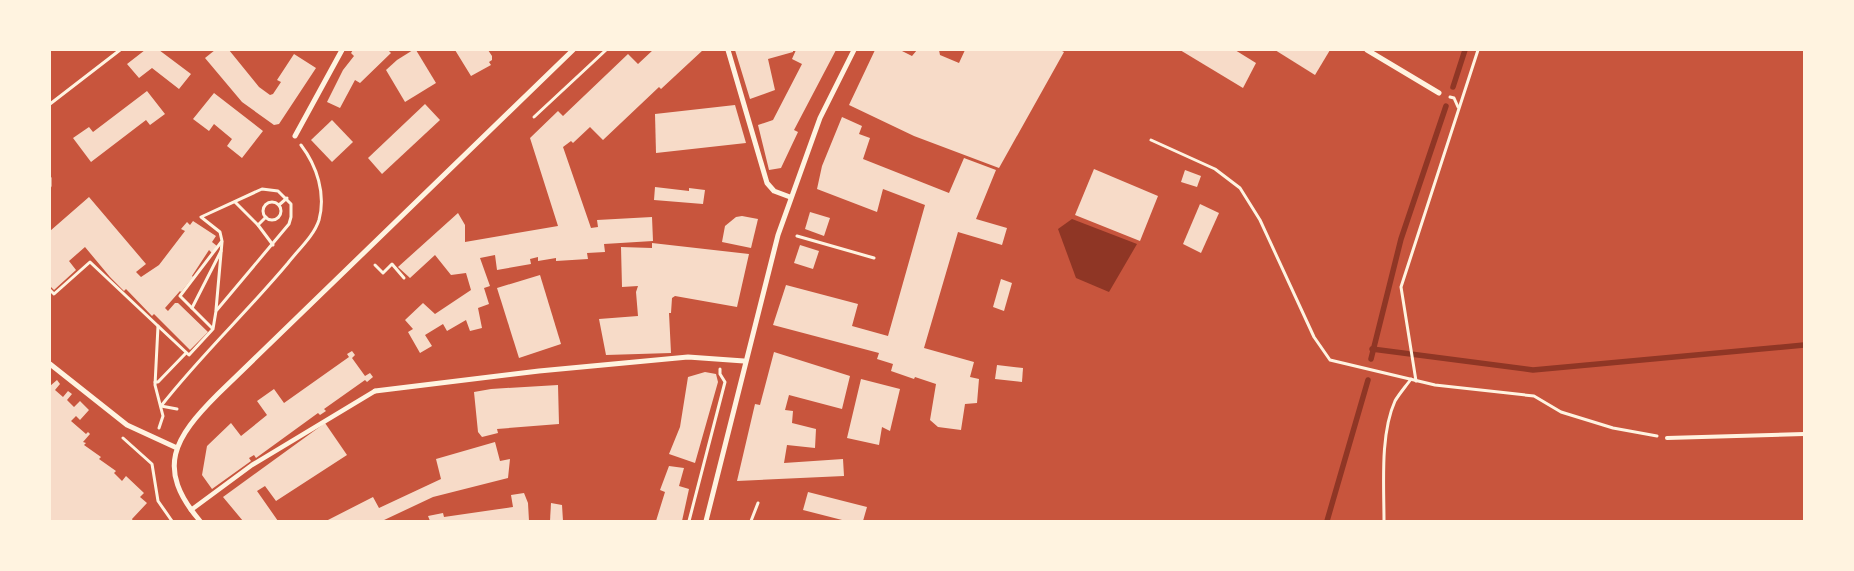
<svg xmlns="http://www.w3.org/2000/svg" width="1854" height="571" font-family="Poppins,sans-serif">
	<rect width="100%" height="100%" fill="#c8553d"/>
	<!-- water -->
	<path fill="#8f3625" d="M1072,219L1137,244L1109,292L1076,278L1058,229Z"/>
	<g fill="none" stroke-linecap="round" stroke-linejoin="round">
		<!-- stream -->
		<g stroke="#8f3625" stroke-width="5.5">
			<path d="M1453,87L1465,50"/>
			<path d="M1372,349L1533,370L1804,345"/>
			<path d="M1371,359L1401,239L1446,106"/>
			<path d="M1327,521L1368,380"/>
		</g>
	</g>
	<!-- building -->
	<g fill="#f7dbc8">
		<path d="M145,50H159L191,74L179,89L152,68L139,78L127,64Z"/>
		<path d="M215,50H229L259,87L270,95L273,94L281,82L277,80L294,54L316,68L279,124L274,125L242,102L205,58Z"/>
		<path d="M353,50H388L391,53L360,83L355,80L340,108L327,102L343,70L354,56L351,53Z"/>
		<path d="M413,50H416L436,83L405,102L386,70L397,60Z"/>
		<path d="M455,50H488L492,56V60L489,62L491,65L471,76Z"/>
		<path d="M653,50H703L661,89L659,87L603,140L590,127L573,143L571,141L563,147L591,228L598,227L597,220L652,217L653,241L604,244L605,252L587,253L588,259L556,261V258L538,261V257L530,259L531,264L497,270L495,255L480,258L490,286L484,288L489,304L478,308L482,328L470,331L466,320L447,331L443,324L425,335L432,346L420,353L408,332L413,329L405,320L423,303L435,314L471,290L466,273L451,275L435,255L410,278L398,267L458,213L465,225V242L558,226L530,138L558,111L563,116L628,54L638,64Z"/>
		<path d="M735,50H793V52L768,59L775,90L750,99Z"/>
		<path d="M796,50H836L794,130L798,132L781,168L769,170L758,125L773,120L802,64L792,59Z"/>
		<path d="M875,50H900L912,56L917,50H939L940,55L959,63L965,50H1060L1064,52L999,168L914,136L849,105Z"/>
		<path d="M1180,50H1235L1256,63L1243,88Z"/>
		<path d="M1275,50H1330L1315,75Z"/>
		<path d="M147,91L165,114L150,125L146,120L91,162L73,138L89,127L93,132Z"/>
		<path d="M214,93L263,131L242,158L227,146L232,139L214,124L209,131L193,119Z"/>
		<path d="M425,104L440,120L382,174L368,158Z"/>
		<path d="M735,105L746,143L656,153L655,114Z"/>
		<path d="M842,117L862,126L859,134L870,138L863,159L949,193L964,158L996,170L976,219L1007,228L1002,245L958,232L924,348L974,362L970,377L979,379L977,403L965,404L961,430L938,427L930,420L936,384L915,377L914,379L891,371L893,364L877,359L879,353L773,325L786,285L858,304L852,326L888,336L925,205L883,189L877,212L817,189L822,166Z"/>
		<path d="M332,120L353,142L332,162L311,140Z"/>
		<path d="M1094,169L1158,196L1140,241L1075,215Z"/>
		<path d="M1185,170L1201,176L1197,187L1181,182Z"/>
		<path d="M655,187L689,191V188L705,190L703,204L654,200Z"/>
		<path d="M89,197L146,264L136,272L141,277L159,265L185,231L181,229L187,222L190,225L193,221L216,236L212,242L217,246L212,253L209,250L192,276L193,277L181,292L180,291L165,308L168,311L175,303H178L208,332L190,350L154,314L152,316L126,289L124,291L110,277L85,247L69,261L76,270L54,290L50,286V231Z"/>
		<path d="M1200,204L1219,213L1201,253L1183,244Z"/>
		<path d="M810,212L830,218L824,236L805,229Z"/>
		<path d="M742,216L758,219L751,248L722,242L725,226L736,217Z"/>
		<path d="M652,243L749,254L737,307L675,296L672,298L671,313H669L671,353L606,355L599,319L638,316L636,292L638,286L622,287L621,247L652,248Z"/>
		<path d="M800,245L819,251L813,269L794,263Z"/>
		<path d="M540,275L561,344L519,358L497,288Z"/>
		<path d="M1001,279L1012,283L1004,311L993,307Z"/>
		<path d="M352,351L355,355L352,358L365,376L370,373L373,377L367,382L365,380L324,409L326,411L320,415L318,413L256,458L254,455L249,458L251,461L212,489L202,475L207,446L231,423L241,436L267,415L257,401L274,389L284,403L349,357L347,354Z"/>
		<path d="M774,352L850,376L842,409L789,395L785,410L793,411L792,423L816,429L815,448L787,445L784,463L843,459L844,476L737,481L755,404L760,405Z"/>
		<path d="M997,365L1023,368L1022,382L995,379Z"/>
		<path d="M705,372L716,374L718,382L695,463L669,454L680,427L688,377Z"/>
		<path d="M861,379L900,389L890,431L882,427L879,445L847,438Z"/>
		<path d="M57,380L60,384L55,390L63,397L68,391L72,394L67,400L74,407L80,401L89,410L80,420L76,416L71,421L86,434L88,432L90,434L83,442L86,443L84,445L101,457L99,459L116,471L114,473L122,481L126,476L144,493L140,497L147,503L132,519L133,521H50V386Z"/>
		<path d="M558,385L559,424L497,429L498,433L482,437L478,432L474,392L491,389Z"/>
		<path d="M325,423L347,455L276,501L265,486L257,491L278,521H243L223,497Z"/>
		<path d="M495,442L500,461L510,459L508,478L433,497L382,521H326L373,497L379,508L441,479L436,459Z"/>
		<path d="M669,466L684,468L679,486L689,489L682,521H656L665,492L660,490Z"/>
		<path d="M808,492L867,507L863,521H846L803,510Z"/>
		<path d="M524,493L528,503L529,521H430L428,516L443,513L444,517L513,507L511,495Z"/>
		<path d="M551,503L562,505L563,521H550Z"/>
	</g>
	<g fill="none" stroke-linecap="round" stroke-linejoin="round">
		<!-- path -->
		<g stroke="#fff3e0" stroke-width="3">
			<path d="M1450,97L1454,98L1458,107"/>
			<path d="M50,104L120,50"/>
			<path d="M534,117L606,50"/>
			<path d="M1151,140L1215,169L1240,188L1260,220L1314,337L1330,360L1435,385L1534,396L1561,412L1613,428L1657,436"/>
			<path d="M50,178V186"/>
			<path d="M235,202L258,225L273,245"/>
			<circle cx="272" cy="211" r="9"/>
			<path d="M279,205L287,198"/>
			<path d="M258,225L266,217"/>
			<path d="M797,236L874,258"/>
			<path d="M375,265L383,273L392,264L404,278"/>
			<path d="M50,290L54,294L90,262L158,326L155,385L163,416L159,428"/>
			<path d="M192,308L221,251"/>
			<path d="M216,310L222,242"/>
			<path d="M158,326L189,355L213,329L180,296L222,241L220,232L201,217L262,189L278,191L291,204V217L289,224L216,311L213,329"/>
			<path d="M1416,381L1401,287L1478,50"/>
			<path d="M155,382H158L186,353"/>
			<path d="M161,406C200,356 247,312 288,263C298,250 314,236 319,220C326,194 317,166 301,145"/>
			<path d="M161,406L177,409"/>
			<path d="M123,438L152,464L158,501L172,521"/>
			<path d="M689,521L725,382L720,374V369"/>
			<path d="M751,521L758,503"/>
			<path d="M1384,521C1384,485 1380,434 1395,401C1399,394 1406,386 1411,379"/>
		</g>
		<!-- service -->
		<path stroke="#fff3e0" stroke-width="4" d="M1667,438L1804,434"/>
		<!-- pedestrian -->
		<path stroke="#fff3e0" stroke-width="4.5" d="M191,510L252,465L375,391"/>
		<!-- minor -->
		<g stroke="#fff3e0" stroke-width="5">
			<path d="M728,50L767,183L774,191L790,197"/>
			<path d="M1367,50L1439,93"/>
			<path d="M295,136L342,50"/>
			<path d="M50,364L127,425L177,448"/>
			<path d="M375,391L539,371L688,357L744,361"/>
			<path d="M200,521C155,468 174,438 218,394L573,50"/>
			<path d="M706,521L778,235L820,118L854,50"/>
		</g>
	</g>
	<!-- border -->
	<rect width="1854" height="571" fill="none" stroke="#fff3e0" stroke-width="102"/>
</svg>
